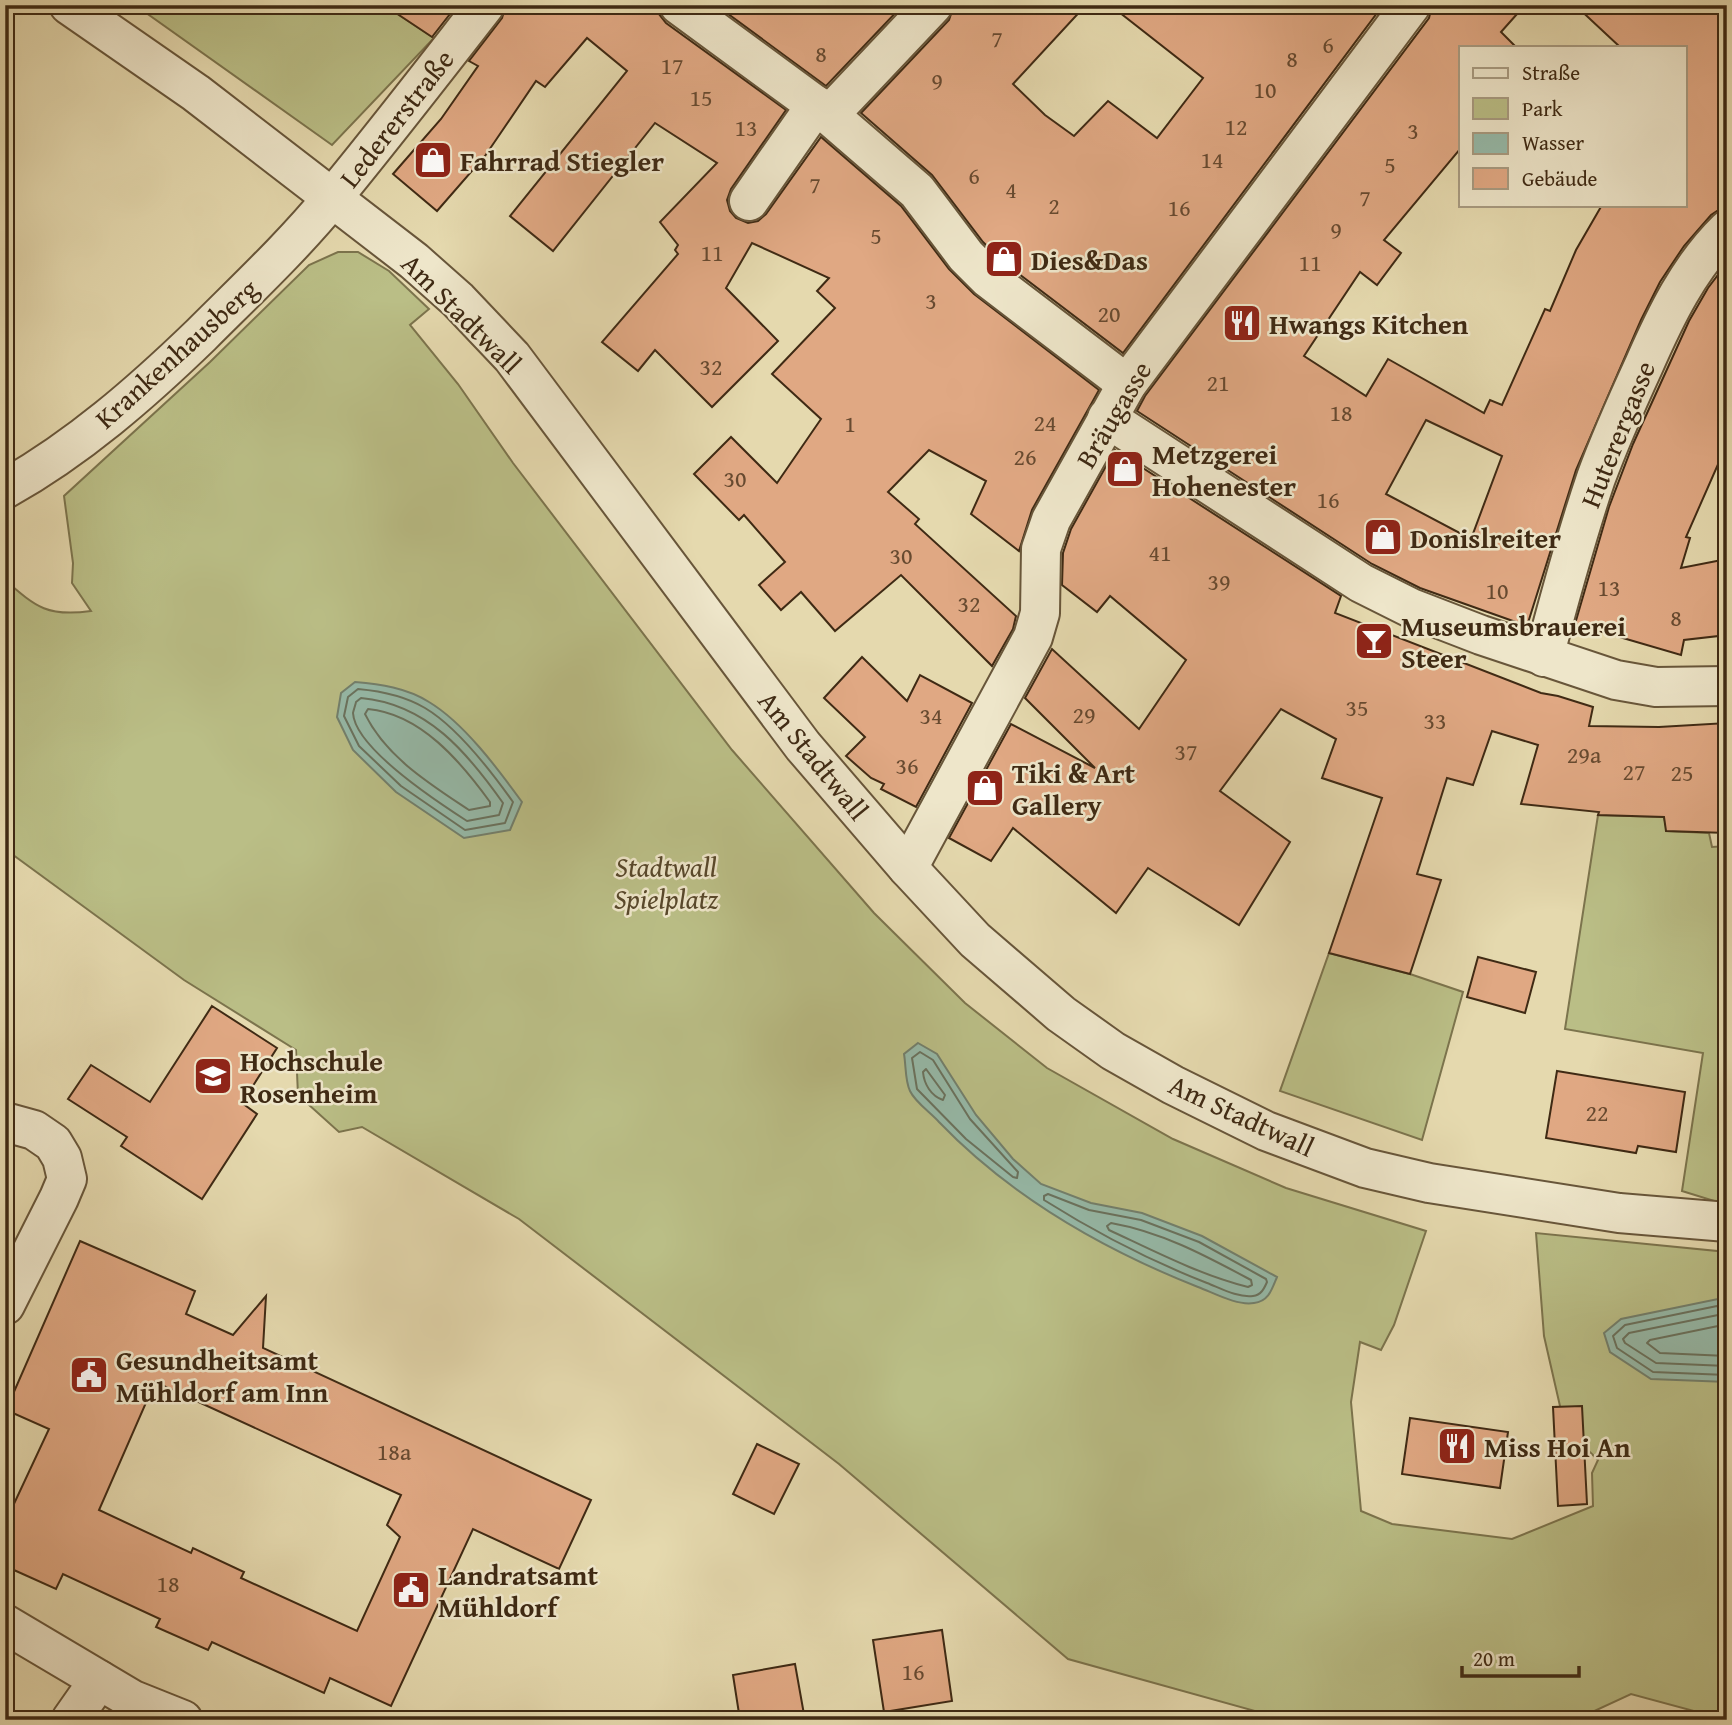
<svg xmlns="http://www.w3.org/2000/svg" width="1732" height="1725" font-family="'Gentium Book Plus',serif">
	<rect width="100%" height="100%" fill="#e5d9ae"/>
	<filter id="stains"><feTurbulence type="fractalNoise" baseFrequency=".00286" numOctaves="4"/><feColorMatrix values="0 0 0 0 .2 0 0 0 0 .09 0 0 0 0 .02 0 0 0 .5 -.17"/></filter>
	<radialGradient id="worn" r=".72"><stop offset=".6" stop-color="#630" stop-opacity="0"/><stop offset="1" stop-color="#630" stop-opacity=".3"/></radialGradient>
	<!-- green -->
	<g fill="#babe86" stroke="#7c744d" stroke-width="2">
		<path d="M135,5H384L434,38L332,145Z"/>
		<path d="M338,252H358L389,271L429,309L410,325L458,384L513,463L732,750L874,913L965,1003L1047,1068L1173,1139L1286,1188L1426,1231L1394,1325L1381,1350L1360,1342L1351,1402L1361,1511L1392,1524L1512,1539L1593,1506L1592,1473L1598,1460L1565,1428L1544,1336L1536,1233L1727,1252V1720L1631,1694L1575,1720H1287L1068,1659L839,1464L519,1219L362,1127L339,1132L298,1095L296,1050L184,980L5,849V580C37,608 48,617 91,611L72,583L73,563L64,496L210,362L309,265Z"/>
		<path d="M1598,815L1664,817L1667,831L1709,833L1712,847L1727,846V1205L1682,1191L1703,1053L1565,1029Z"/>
		<path d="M1329,953L1410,974L1463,992L1422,1140L1280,1091Z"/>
	</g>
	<!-- water -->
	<g fill="#96baa9" stroke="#73806d" stroke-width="2">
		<path d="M355,682C380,684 407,688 429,702C464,723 498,769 522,802L510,830L464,838L396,792L353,750L337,717L341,693Z"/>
		<path d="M918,1043L937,1054L976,1115L1013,1159L1041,1184L1091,1203L1142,1213L1202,1236L1277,1277C1272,1289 1269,1301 1254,1303C1237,1306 1214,1293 1198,1287C1102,1249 1011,1197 939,1122C931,1113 915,1102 910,1091C905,1081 906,1065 904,1054Z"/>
		<path d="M1718,1299L1727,1300V1382L1651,1379L1610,1352L1604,1333L1621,1319Z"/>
	</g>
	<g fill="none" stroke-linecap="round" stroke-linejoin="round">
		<!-- shore -->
		<g stroke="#6a725e" stroke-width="2">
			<path d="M358,689C380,691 405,696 425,708C457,727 491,771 513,802L505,823L465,830L401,786L359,746L344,716L348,697Z"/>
			<path d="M361,698C427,704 467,752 503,803L499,815L467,821C439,803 355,748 353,713C353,712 356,703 356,702Z"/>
			<path d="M368,709C421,714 461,762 490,802V806L469,810C430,784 386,757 365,714Z"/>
			<path d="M920,1052L933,1060L970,1119L1018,1172L1017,1178L1013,1177L966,1139L917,1089L912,1058Z"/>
			<path d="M926,1069L945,1095L943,1100C931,1096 924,1084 923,1072Z"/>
			<path d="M1048,1194L1089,1210L1141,1220L1199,1242L1266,1279L1267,1282C1264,1289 1261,1295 1253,1296C1238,1298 1220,1288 1207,1283C1148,1260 1098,1234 1044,1200V1196Z"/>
			<path d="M1111,1223C1162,1232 1206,1256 1251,1280L1252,1285L1248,1287C1200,1275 1154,1251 1109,1230L1107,1226Z"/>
			<path d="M1727,1307L1717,1306L1625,1325L1613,1336L1617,1348L1653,1372L1727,1375"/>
			<path d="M1727,1316L1718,1315L1629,1333L1623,1339L1625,1343L1656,1363L1727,1366"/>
			<path d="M1727,1326H1718L1650,1340L1647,1343L1660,1353L1727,1356"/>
		</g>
	</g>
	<!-- building -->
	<g fill="#e0a883" stroke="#3f2a14" stroke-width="2" fill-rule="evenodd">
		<path d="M384,5H457L432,37Z"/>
		<path d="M506,5H658L659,14L666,23L786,110L731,189L727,200L730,211L736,218L748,223L758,221L766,214L821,137L901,206L949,269L974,294L1099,390L1032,510L1019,551L971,514L986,481L929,450L888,492L919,519L915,524L1016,616L1013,629L992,666L901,575L835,631L801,592L781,610L759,585L785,562L744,515L739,520L694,474L731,437L777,483L821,419L772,374L835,308L817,291L829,278L752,243L726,288L778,341L712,407L655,350L638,371L602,342L678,254L675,250L678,245L660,222L717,163L655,123L553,251L510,216L627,71L587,38L545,87L536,81L485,156L437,211L393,174L441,119L478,66L469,61L502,18Z"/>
		<path d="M716,5H903L826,86Z"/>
		<path d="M954,5H1086L1013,84L1045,115L1074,136L1108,101L1157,138L1203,78L1110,5H1383L1123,353L1003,262L983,242L932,175L861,113L949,20Z"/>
		<path d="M1432,5H1525L1501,32L1516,47H1461V148L1384,240L1401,253L1377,285L1360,272L1304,356L1366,396L1388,359L1484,413L1490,400L1502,405L1545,309L1550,311L1576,250L1602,205H1685V47H1620L1575,5H1727V209H1720L1711,215L1684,246L1660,282L1641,320L1576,470L1527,626L1420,588L1372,564L1137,411L1145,396L1429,18ZM1426,420L1502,456L1471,539L1386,494Z"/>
		<path d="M1727,263V444L1686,537L1690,538L1681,568L1727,559V635L1684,640L1681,655L1575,624L1609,507L1633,444L1689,321L1708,288Z"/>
		<path d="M1115,450L1341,596L1335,613L1541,693L1558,696L1593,707L1589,726L1659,727L1727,723V833L1666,831L1664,817L1598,815L1599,812L1521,804L1538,745L1492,731L1473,785L1447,778L1417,874L1441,880L1410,974L1329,953L1382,798L1322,778L1336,739L1281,709L1220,791L1290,842L1239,925L1148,868L1116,913L1013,828L991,861L949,838L1011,724L1095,768L1025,698L1052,649L1139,729L1186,660L1110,596L1097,612L1062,585L1063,553L1071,529Z"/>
		<path d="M862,657L907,701L920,675L972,703L916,807L881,789L884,784L871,778L846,756L865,737L824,698Z"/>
		<path d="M1478,957L1536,972L1525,1013L1467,997Z"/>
		<path d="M212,1006L277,1048L242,1103L257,1114L202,1199L121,1146L127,1137L68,1099L91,1065L150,1102Z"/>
		<path d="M1557,1071L1685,1092L1676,1152L1638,1146L1636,1153L1546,1138Z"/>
		<path d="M80,1241L195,1291L186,1314L233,1335L266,1296L263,1348L591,1500L559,1569L473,1529L391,1706L330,1678L324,1693L212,1642L208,1650L156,1627L160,1619L63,1574L56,1589L5,1566V1523L49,1429L6,1410ZM155,1382L401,1495L387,1525L400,1537L357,1631L241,1578L244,1572L193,1548L191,1553L99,1510Z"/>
		<path d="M1582,1406L1587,1504L1558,1506L1553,1407Z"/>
		<path d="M1410,1418L1508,1432L1500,1488L1402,1474Z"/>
		<path d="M757,1444L799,1464L774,1514L733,1494Z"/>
		<path d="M942,1630L952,1701L884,1712L873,1640Z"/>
		<path d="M795,1664L805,1720H740L733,1675Z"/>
	</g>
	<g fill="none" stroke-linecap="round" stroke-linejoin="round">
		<!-- minor casing -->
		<g stroke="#68563a" stroke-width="42">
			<g id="minor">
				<path d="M69,5L196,93L414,261L458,300L512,357L803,746L908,868L975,940L1061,1014L1113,1051L1173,1085L1266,1131L1365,1168L1429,1183L1619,1213L1727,1222"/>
				<path d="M679,5L829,115L917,191L966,256L989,279L1127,384"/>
				<path d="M829,115L933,5"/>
				<path d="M749,201L816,105"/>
				<path d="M1107,418L1361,583L1411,608L1481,635L1616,680L1656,687L1727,686"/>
				<path d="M5,489C78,448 141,393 201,335C246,290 293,246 333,197C385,134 435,69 485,5"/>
				<path d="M1544,657C1560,596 1576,537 1596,478C1610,440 1627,402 1644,365C1665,317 1689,267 1727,230"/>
				<path d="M908,868L1033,637L1040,613L1041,549L1051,520L1127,384L1411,5"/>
				<path d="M5,1122L34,1130L53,1143L62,1158L67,1179L59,1198L5,1305"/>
				<path d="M5,1624L133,1700L183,1720"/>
				<path d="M71,1720L99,1680"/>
			</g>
		</g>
		<!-- minor -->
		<use href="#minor" stroke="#eee6ca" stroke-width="38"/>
	</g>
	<!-- icons -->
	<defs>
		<g id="shop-square" transform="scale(2.0125)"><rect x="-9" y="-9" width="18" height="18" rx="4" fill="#8f2418" stroke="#eee6ca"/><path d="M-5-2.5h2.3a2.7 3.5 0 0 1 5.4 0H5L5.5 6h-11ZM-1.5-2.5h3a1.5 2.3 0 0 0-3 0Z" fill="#fff"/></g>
		<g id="restaurant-square" transform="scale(2.0125)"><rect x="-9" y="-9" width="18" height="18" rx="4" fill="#8f2418" stroke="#eee6ca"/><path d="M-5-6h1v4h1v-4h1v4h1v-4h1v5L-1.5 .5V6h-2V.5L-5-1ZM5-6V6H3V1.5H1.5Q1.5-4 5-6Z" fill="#fff"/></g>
		<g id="bar-square" transform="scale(2.0125)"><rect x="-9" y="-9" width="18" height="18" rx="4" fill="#8f2418" stroke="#eee6ca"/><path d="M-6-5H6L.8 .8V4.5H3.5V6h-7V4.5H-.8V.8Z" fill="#fff"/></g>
		<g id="university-square" transform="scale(2.0125)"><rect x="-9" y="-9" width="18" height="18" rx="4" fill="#8f2418" stroke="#eee6ca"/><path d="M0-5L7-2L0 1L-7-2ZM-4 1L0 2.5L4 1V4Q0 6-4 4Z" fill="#fff"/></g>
		<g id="civic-square" transform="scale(2.0125)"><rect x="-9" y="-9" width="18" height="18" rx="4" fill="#8f2418" stroke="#eee6ca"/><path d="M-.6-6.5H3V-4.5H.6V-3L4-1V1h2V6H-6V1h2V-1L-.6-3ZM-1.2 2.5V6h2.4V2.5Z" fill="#fff"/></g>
	</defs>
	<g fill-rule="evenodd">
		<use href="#shop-square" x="433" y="160"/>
		<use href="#shop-square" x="1004" y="259"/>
		<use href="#restaurant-square" x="1242" y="323"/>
		<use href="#shop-square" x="1125" y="469"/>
		<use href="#shop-square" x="1383" y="537"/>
		<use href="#bar-square" x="1374" y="641"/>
		<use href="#shop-square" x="985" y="788"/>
		<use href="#university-square" x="213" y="1076"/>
		<use href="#civic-square" x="89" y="1375"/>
		<use href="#restaurant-square" x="1457" y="1446"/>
		<use href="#civic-square" x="411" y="1590"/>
	</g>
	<g text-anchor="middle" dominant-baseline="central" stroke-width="5" stroke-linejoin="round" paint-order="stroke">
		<!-- number labels -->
		<g font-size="24" fill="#674a30">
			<text x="997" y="38">7</text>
			<text x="1328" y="44">6</text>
			<text x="821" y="53">8</text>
			<text x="1292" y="58">8</text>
			<text x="672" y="65">17</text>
			<text x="937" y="80">9</text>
			<text x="1265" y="89">10</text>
			<text x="701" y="97">15</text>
			<text x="1236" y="126">12</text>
			<text x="746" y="127">13</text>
			<text x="1413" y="130">3</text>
			<text x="1212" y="159">14</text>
			<text x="1390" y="164">5</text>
			<text x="974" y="175">6</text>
			<text x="815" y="184">7</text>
			<text x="1011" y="189">4</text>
			<text x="1365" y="197">7</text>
			<text x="1054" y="205">2</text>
			<text x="1179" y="207">16</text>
			<text x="1336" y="229">9</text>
			<text x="876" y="235">5</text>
			<text x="712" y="252">11</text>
			<text x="1310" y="262">11</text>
			<text x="931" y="300">3</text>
			<text x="1109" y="313">20</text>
			<text x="711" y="366">32</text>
			<text x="1218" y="382">21</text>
			<text x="1341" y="412">18</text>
			<text x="1045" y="422">24</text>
			<text x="850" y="423">1</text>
			<text x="1025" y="456">26</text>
			<text x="735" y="478">30</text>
			<text x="1328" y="499">16</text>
			<text x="1160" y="552">41</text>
			<text x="901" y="555">30</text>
			<text x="1219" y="581">39</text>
			<text x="1609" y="587">13</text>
			<text x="1497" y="590">10</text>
			<text x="969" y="603">32</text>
			<text x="1676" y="617">8</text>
			<text x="1357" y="707">35</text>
			<text x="1084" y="714">29</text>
			<text x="931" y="715">34</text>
			<text x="1435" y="720">33</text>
			<text x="1186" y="751">37</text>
			<text x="1584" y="754">29a</text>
			<text x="907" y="765">36</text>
			<text x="1634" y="771">27</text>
			<text x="1682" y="772">25</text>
			<text x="1597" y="1112">22</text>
			<text x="394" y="1451">18a</text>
			<text x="168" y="1583">18</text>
			<text x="913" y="1671">16</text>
		</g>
		<!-- street labels -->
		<g font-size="28" fill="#3f2a14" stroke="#eee6ca">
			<text transform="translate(396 118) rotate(-52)">Ledererstraße</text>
			<text transform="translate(462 313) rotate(45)">Am Stadtwall</text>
			<text transform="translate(176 353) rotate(-42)">Krankenhausberg</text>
			<text transform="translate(1113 414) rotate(-59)">Bräugasse</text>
			<text transform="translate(1617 434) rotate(-68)">Huterergasse</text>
			<text transform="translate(814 755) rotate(51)">Am Stadtwall</text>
			<text transform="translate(1242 1115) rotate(25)">Am Stadtwall</text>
		</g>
		<!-- poi labels -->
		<g font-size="28" font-weight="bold" fill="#3f2a14" stroke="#eee6ca" text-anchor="start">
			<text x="460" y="160">Fahrrad Stiegler</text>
			<text x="1031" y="259">Dies&amp;Das</text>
			<text x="1269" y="323">Hwangs Kitchen</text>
			<text x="1152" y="453">Metzgerei<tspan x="1152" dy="32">Hohenester</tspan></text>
			<text x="1410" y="537">Donislreiter</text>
			<text x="1401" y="625">Museumsbrauerei<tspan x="1401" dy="32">Steer</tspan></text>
			<text x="1012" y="772">Tiki &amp; Art<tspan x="1012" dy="32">Gallery</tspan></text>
			<text x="240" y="1060">Hochschule<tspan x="240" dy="32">Rosenheim</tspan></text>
			<text x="116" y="1359">Gesundheitsamt<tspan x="116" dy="32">Mühldorf am Inn</tspan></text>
			<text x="1484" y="1446">Miss Hoi An</text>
			<text x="438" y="1574">Landratsamt<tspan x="438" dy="32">Mühldorf</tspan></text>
		</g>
		<!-- park labels -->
		<g font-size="28" font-style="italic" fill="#58482b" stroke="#eee6ca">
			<text x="666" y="866">Stadtwall<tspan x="666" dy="32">Spielplatz</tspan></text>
		</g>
	</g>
	<!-- margin -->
	<rect width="1732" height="1725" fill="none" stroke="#e5d9ae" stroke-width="28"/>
	<rect x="7" y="7" width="1718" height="1711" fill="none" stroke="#3f2a14" stroke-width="3.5"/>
	<rect x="14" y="14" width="1704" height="1697" fill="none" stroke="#3f2a14" stroke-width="2"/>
	<!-- legend -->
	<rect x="1459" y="46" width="228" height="161" fill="#eee6ca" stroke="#a89b81" stroke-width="2"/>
	<rect x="1473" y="68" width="35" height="10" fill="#eee6ca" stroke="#a89b81" stroke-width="2"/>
	<text x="1522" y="80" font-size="21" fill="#3f2a14">Straße</text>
	<rect x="1473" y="98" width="35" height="21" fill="#babe86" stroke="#a89b81" stroke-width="2"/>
	<text x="1522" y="116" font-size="21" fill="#3f2a14">Park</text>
	<rect x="1473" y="133" width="35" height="21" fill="#96baa9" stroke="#a89b81" stroke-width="2"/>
	<text x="1522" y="150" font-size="21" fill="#3f2a14">Wasser</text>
	<rect x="1473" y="168" width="35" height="21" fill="#e0a883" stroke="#a89b81" stroke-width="2"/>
	<text x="1522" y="186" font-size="21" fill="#3f2a14">Gebäude</text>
	<!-- scale -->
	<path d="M1462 1666v10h117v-10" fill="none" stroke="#3f2a14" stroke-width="3.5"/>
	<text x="1473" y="1666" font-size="21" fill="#3f2a14" stroke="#eee6ca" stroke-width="5" paint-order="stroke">20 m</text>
	<rect width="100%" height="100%" filter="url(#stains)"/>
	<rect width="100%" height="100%" fill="url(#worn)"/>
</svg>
